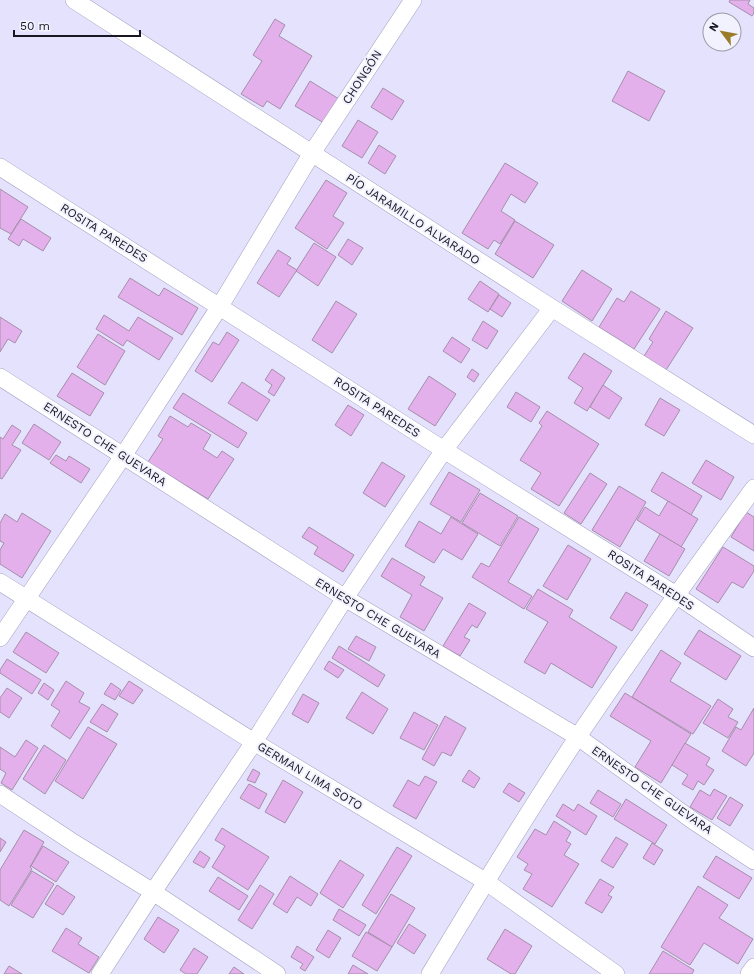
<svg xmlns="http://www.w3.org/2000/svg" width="754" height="974" font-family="'Work Sans',sans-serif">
	<rect width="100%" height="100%" fill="#e4e2fd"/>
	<!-- building -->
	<g fill="#e3b0ec" stroke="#a68faa">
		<path d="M730,0H750L748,4L754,8V13L752,16L729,2Z"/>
		<path d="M275,19L285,25L279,36L312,56L280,109L267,101L263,107L241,94L262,61L253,55Z"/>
		<path d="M628,71L665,91L649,121L612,101Z"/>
		<path d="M310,81L339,99L324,123L295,106Z"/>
		<path d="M383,88L404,101L392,120L371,107Z"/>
		<path d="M358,120L378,132L362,158L342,146Z"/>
		<path d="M379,145L396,156L385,174L368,163Z"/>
		<path d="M505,163L538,183L525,203L511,194L501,211L515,220L500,244L494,240L488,249L462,233Z"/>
		<path d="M326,180L347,193L333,216L344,223L327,249L295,228Z"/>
		<path d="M0,189L28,207L11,234L0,228Z"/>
		<path d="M21,219L51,238L43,251L23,239L19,246L8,239Z"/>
		<path d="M515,221L554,245L533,278L495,254Z"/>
		<path d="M348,239L363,248L352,265L338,255Z"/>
		<path d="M314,243L336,257L318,286L296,271Z"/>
		<path d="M278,250L291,258L287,264L297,270L279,297L257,283Z"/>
		<path d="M582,270L612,289L592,321L562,301Z"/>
		<path d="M130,278L159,296L164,288L198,308L182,335L118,297Z"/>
		<path d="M480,281L499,294L488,312L468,299Z"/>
		<path d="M631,291L660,309L634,349L599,327L617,298L624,302Z"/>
		<path d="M499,295L511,303L502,317L490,309Z"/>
		<path d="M336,301L357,314L332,353L312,340Z"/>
		<path d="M666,311L693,328L666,370L644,356L653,342L649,339Z"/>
		<path d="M104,315L129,331L138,317L173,338L159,360L127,340L123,346L96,329Z"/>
		<path d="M0,317L22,331L15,343L8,339L0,352Z"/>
		<path d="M483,321L498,331L487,349L472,340Z"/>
		<path d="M227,332L239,340L212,382L195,371L213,342L219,345Z"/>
		<path d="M98,334L125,351L105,385L77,367Z"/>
		<path d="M452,337L470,349L461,363L443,351Z"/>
		<path d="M584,353L612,371L587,411L574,403L583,388L568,378Z"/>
		<path d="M272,369L285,378L274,396L268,392L272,385L265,380Z"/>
		<path d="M472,369L479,374L474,382L467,377Z"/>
		<path d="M72,373L104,393L90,416L57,396Z"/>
		<path d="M429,376L456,394L435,426L408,409Z"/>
		<path d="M242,382L270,400L257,421L228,403Z"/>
		<path d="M603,385L622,398L609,419L590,407Z"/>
		<path d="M516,392L540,407L531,422L507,407Z"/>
		<path d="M183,393L247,433L238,448L173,408Z"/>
		<path d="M660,398L680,410L664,436L645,425Z"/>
		<path d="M348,405L364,415L351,436L335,425Z"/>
		<path d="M547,411L599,444L559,506L531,489L541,473L520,460L542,426L539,423Z"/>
		<path d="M170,416L188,427L191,423L211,435L203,449L217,458L222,451L234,459L208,499L148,462L163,439L158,436Z"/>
		<path d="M34,424L61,442L49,460L22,443Z"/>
		<path d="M12,425L21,431L12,445L21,450L2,479L0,478V437L3,439Z"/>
		<path d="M56,455L66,461L69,456L90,469L81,483L50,463Z"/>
		<path d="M706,460L734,477L721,500L692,483Z"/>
		<path d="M382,462L405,476L385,507L363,493Z"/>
		<path d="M449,472L480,490L461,522L430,504Z"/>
		<path d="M662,472L702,496L691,515L651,491Z"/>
		<path d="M590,473L607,484L581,524L564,513Z"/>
		<path d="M619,486L646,502L620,547L592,530Z"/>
		<path d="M480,493L518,516L500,546L462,523Z"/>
		<path d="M668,501L698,519L681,547L637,520L645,507L659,516Z"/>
		<path d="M746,512L754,517V551L731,537Z"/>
		<path d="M22,513L51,531L22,578L0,564V550L4,543L0,541V523L5,514L17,522Z"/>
		<path d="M451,517L478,534L462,560L443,549L434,563L405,546L419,521L441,534Z"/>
		<path d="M519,517L539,529L508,582L532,596L524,609L472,577L481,563L489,567Z"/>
		<path d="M309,527L354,555L343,572L314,554L318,547L302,537Z"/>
		<path d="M660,534L685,549L669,576L644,561Z"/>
		<path d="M568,545L591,559L567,600L543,586Z"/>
		<path d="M723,547L754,566V571L743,588L732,582L718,603L696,589Z"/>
		<path d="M392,558L425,577L420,585L443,598L424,631L400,617L412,595L381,576Z"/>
		<path d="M538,589L573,610L569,617L617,647L592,688L551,663L545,674L524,662L548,622L526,609Z"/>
		<path d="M626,592L648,605L632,631L610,618Z"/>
		<path d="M469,603L486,613L477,628L472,625L464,637L470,640L460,656L443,646Z"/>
		<path d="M699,630L741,656L726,680L684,654Z"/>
		<path d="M26,632L59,653L46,673L13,652Z"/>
		<path d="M356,636L376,647L369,661L348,649Z"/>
		<path d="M339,646L385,675L378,687L332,658Z"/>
		<path d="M661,650L681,663L670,681L711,706L693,734L632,697Z"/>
		<path d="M7,659L41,680L32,694L0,673V670Z"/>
		<path d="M329,661L344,670L338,678L324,669Z"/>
		<path d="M66,681L84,693L79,702L90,708L70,739L51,726L60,711L51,705Z"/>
		<path d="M129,681L143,690L133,704L119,696Z"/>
		<path d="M44,683L54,690L48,700L38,693Z"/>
		<path d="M111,683L121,690L115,700L104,694Z"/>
		<path d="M7,688L22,698L9,718L0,712V698Z"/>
		<path d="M362,692L388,709L373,734L346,718Z"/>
		<path d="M625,693L691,734L661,783L635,767L651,741L610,716Z"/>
		<path d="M303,694L319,703L308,723L292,714Z"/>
		<path d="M718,699L733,709L728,717L738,722L728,738L703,723Z"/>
		<path d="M102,704L118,714L107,732L90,722Z"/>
		<path d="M754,708V753L746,766L722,751L736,727L741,730Z"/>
		<path d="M414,712L438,725L424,750L400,738Z"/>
		<path d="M445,716L466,728L451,756L442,752L434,766L422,759Z"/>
		<path d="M88,727L117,744L83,799L55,781Z"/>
		<path d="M26,740L38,748L12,790L1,783L6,773L0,769V747L15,757Z"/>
		<path d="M685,743L710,758L706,765L714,770L704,785L698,781L693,790L682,784L688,775L672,765Z"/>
		<path d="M44,745L66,760L45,794L23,779Z"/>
		<path d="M253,769L260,773L255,783L247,780Z"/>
		<path d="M469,770L480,778L474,788L462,781Z"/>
		<path d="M425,776L437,782L416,819L393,806L408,780L419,786Z"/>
		<path d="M283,780L303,792L285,823L265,812Z"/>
		<path d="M509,783L525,793L519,802L503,792Z"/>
		<path d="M249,784L267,794L259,809L240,798Z"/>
		<path d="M714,789L727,796L712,820L690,807L700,790L710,796Z"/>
		<path d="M598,790L621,804L613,817L590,803Z"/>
		<path d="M730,797L743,805L730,826L717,818Z"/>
		<path d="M626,799L667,825L655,844L614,819Z"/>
		<path d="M563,804L574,811L578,804L597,816L586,835L556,816Z"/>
		<path d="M554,821L571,832L566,841L571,844L564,855L579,864L552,907L523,889L532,874L524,870L528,864L517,857L535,829L546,835Z"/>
		<path d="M222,828L269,857L248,890L212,867L225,846L215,840Z"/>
		<path d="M24,830L44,842L30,867L32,869L9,906L0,900V870Z"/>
		<path d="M616,837L628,844L613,868L601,861Z"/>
		<path d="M0,838L6,842L0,852Z"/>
		<path d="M652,843L663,850L654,865L643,858Z"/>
		<path d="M43,846L69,862L56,882L31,866Z"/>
		<path d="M397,847L412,856L376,914L362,905Z"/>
		<path d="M200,851L210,858L204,868L193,862Z"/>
		<path d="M716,856L752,878L739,899L703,877Z"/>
		<path d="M340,860L364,875L343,908L320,893Z"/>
		<path d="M32,871L54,884L33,918L11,905Z"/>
		<path d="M290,876L318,894L311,906L297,897L287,913L273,904Z"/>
		<path d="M218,877L248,896L239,910L209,891Z"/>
		<path d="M600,879L614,887L608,895L612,897L602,913L585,903Z"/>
		<path d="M57,885L75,897L63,915L45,904Z"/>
		<path d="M260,885L274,894L252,929L238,920Z"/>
		<path d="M698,886L728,905L719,918L753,939L738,964L704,943L690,965L661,947Z"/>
		<path d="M391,894L415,908L392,947L368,932Z"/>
		<path d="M339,909L366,925L359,936L333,920Z"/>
		<path d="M158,917L179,930L164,953L144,939Z"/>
		<path d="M409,924L426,935L414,954L397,943Z"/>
		<path d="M66,928L82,938L78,944L99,957L89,973L52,951Z"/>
		<path d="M505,929L532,946L515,974H511L487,959Z"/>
		<path d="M328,930L341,938L329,958L316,950Z"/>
		<path d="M366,932L392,947L377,971L352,956Z"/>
		<path d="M297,946L314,957L305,971L300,968L303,964L291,957Z"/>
		<path d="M194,948L208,957L197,974H186L180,970Z"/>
		<path d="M663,951L694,970L692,974H649Z"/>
		<path d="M353,965L368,974H348Z"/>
		<path d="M9,966L22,974H4Z"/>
		<path d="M234,967L244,974H229Z"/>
	</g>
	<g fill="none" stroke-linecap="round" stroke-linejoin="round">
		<!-- street casing -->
		<g stroke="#a3a0c0" stroke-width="18">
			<g id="street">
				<path d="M74,0L552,308L754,435"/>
				<path d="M0,167L444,450L676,595L754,648"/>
				<path d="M0,377L345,598L578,737L692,820L754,861"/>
				<path d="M0,582L254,742L485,881L616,974"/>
				<path d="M0,638L123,456L220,306L312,153L413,0"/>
				<path d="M0,794L74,843L153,892L277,974"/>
				<path d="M100,974L153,892L254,742L345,598L444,450L552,308"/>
				<path d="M430,974C478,894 526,815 577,738C634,653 694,570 754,488"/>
				<path d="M749,974L754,967"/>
			</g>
		</g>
		<!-- street -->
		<use href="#street" stroke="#fff" stroke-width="17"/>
	</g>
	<g text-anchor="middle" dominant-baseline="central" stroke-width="4" stroke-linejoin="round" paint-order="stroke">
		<!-- street labels -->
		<g font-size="12" fill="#181722" stroke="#f2f1fe">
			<text transform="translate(362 77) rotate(-57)">CHONGÓN</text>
			<text transform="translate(413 219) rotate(33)">PÍO JARAMILLO ALVARADO</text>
			<text transform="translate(104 233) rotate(32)">ROSITA PAREDES</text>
			<text transform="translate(377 407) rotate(33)">ROSITA PAREDES</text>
			<text transform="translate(105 444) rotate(33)">ERNESTO CHE GUEVARA</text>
			<text transform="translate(651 580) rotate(33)">ROSITA PAREDES</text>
			<text transform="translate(378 618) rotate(31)">ERNESTO CHE GUEVARA</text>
			<text transform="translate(310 776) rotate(31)">GERMAN LIMA SOTO</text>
			<text transform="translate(652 790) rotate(35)">ERNESTO CHE GUEVARA</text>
		</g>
	</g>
	<!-- north arrow -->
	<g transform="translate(722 32) rotate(302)"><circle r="19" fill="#f2f1fe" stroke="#9b9aa6"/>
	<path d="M0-3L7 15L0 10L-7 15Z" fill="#997c25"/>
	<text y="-6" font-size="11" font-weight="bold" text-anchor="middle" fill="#181722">N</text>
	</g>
	<!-- scale -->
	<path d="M14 30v6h126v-6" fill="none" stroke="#181722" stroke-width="2"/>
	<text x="20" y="30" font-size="12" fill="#181722" stroke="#f2f1fe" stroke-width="3" paint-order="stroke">50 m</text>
</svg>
